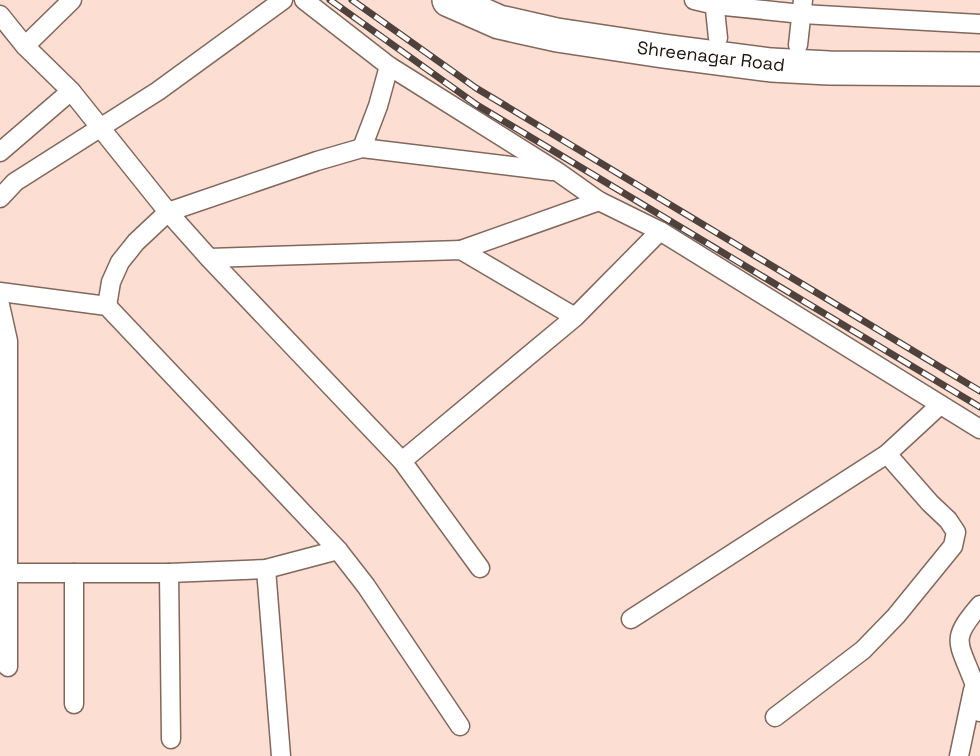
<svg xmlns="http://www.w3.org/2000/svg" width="980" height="756" font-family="'Space Grotesk',sans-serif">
	<rect width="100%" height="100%" fill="#fcdfd2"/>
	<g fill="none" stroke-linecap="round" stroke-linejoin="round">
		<!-- street casing -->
		<g stroke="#81675c" stroke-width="21">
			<g id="street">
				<path d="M304,0L389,66L558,172L599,201L660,231L980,429"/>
				<path d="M694,0L715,5L802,14L980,24"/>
				<path d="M714,0L718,38"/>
				<path d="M0,15L25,46L71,91L168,212L209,258L402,461L480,568"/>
				<path d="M798,45L803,0"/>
				<path d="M25,46L72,0"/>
				<path d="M362,148L378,106L389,66"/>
				<path d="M0,152L71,91"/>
				<path d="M0,198L15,182L158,91L283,0"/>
				<path d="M461,250L599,201"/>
				<path d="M209,258L461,250L575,317"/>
				<path d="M0,292L107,306L338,550L366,586L460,726"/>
				<path d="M0,305L8,341V667"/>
				<path d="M107,306L111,282L120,262L136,242L168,212L317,161L362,148L552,171"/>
				<path d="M402,461L575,317L660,231"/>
				<path d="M266,569L281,756"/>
				<path d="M0,573H169L266,569L338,550"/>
				<path d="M169,573L171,739"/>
				<path d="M980,605C950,640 958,641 973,680C977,689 978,701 980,712"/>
				<path d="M631,619L887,454L940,405"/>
				<path d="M74,704V573"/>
				<path d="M775,717L863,650L896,616L953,546L956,532L948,520L930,503L887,454"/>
				<path d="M959,756L973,690"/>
			</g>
		</g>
		<!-- highway casing -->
		<g stroke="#81675c" stroke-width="36">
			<path id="highway" d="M449,0L499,22L557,35L663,51L771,65L829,68L980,69"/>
		</g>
		<!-- street -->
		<use href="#street" stroke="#fff" stroke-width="18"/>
		<!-- highway -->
		<use href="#highway" stroke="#fff" stroke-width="33"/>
		<!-- rail casing -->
		<g stroke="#4f413b" stroke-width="7">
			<g id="rail">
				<path d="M330,0L477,105L980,407"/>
				<path d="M352,0L476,88L980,391"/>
			</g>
		</g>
		<!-- rail -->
		<use href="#rail" stroke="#fff" stroke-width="4.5" stroke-dasharray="14" stroke-linecap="butt"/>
	</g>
	<g text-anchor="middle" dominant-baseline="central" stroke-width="4.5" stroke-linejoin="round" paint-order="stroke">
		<!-- street labels -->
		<g font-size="18" fill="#1b120d" stroke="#fff">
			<text transform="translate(711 56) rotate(7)">Shreenagar Road</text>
		</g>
	</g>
</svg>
